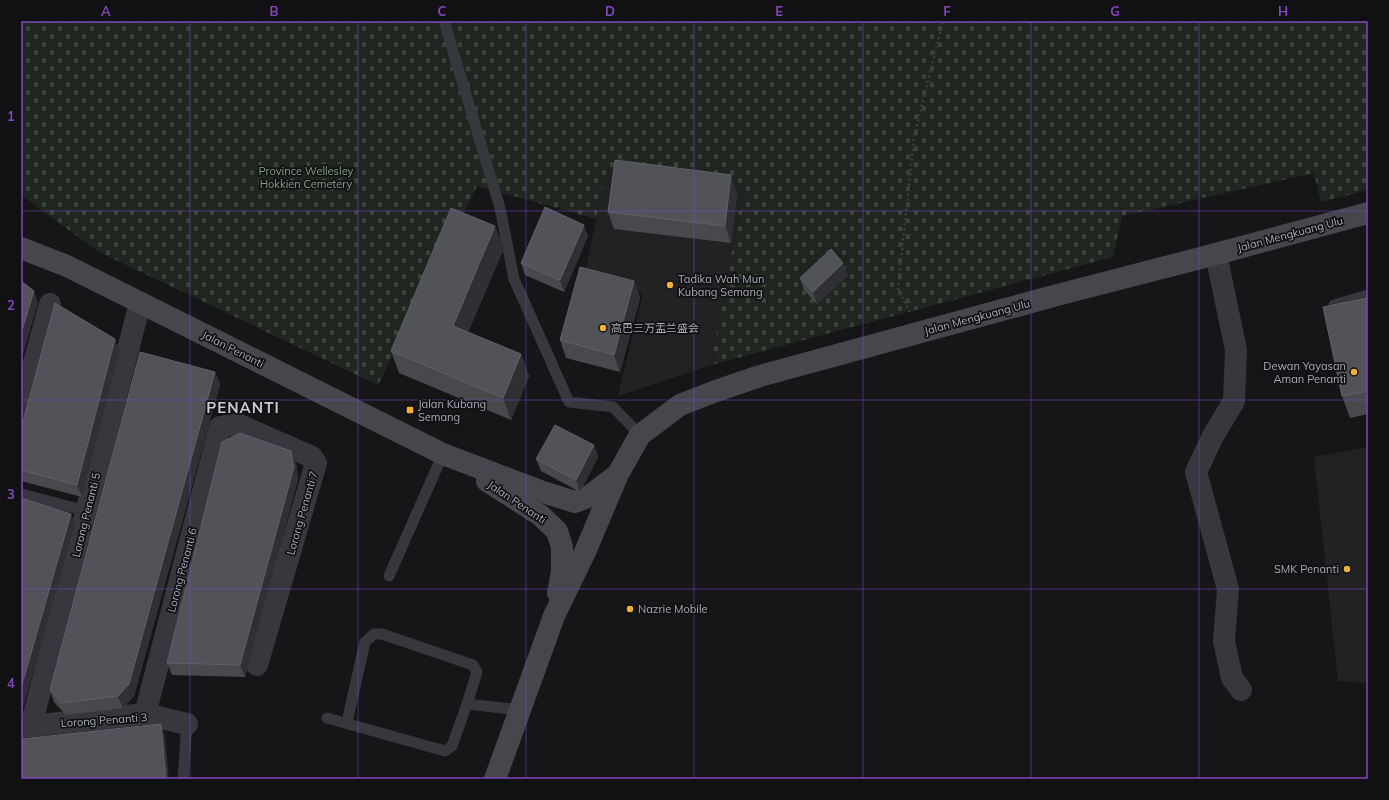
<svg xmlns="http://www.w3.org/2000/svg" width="1389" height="800" font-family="Mulish,'Noto Sans SC',sans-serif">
	<defs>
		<pattern id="cemetery-stones" width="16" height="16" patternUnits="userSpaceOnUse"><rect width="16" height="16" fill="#1e261f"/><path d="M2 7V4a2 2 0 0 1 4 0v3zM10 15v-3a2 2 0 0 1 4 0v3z" fill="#3c433d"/></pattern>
	</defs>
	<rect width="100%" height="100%" fill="#161618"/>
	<!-- built -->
	<g fill="#222225">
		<path d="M607,169L744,186L711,365L618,396L643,293L584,277Z"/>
		<path d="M1368,447V683L1338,681L1314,457Z"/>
	</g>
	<!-- cemetery -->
	<path fill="url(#cemetery-stones)" d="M21,21H1368V190L1321,202L1314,173L1122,216L1113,257L711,365L744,186L607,169L596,219L477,186L378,385L99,252L21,195Z"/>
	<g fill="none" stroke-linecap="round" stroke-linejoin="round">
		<!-- path -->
		<path stroke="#3d3f44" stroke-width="2.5" stroke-dasharray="2 3" stroke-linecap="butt" d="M910,312L898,289L914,137L943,21"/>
		<!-- lane -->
		<g stroke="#37383d" stroke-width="11">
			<path d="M444,21L500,208L514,279L569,402L613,407L640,435"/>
			<path d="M1334,305L1368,295"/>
			<path d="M21,494L87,511"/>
			<path d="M389,576L443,454"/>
			<path d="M327,718L445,751L452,746L467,704L520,710"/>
			<path d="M347,722L365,642L374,634H382L473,665L477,672L467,704"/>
			<path d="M183,779L187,724"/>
		</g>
		<!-- street -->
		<g stroke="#37383d" stroke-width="22">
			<path d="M1216,254L1236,350L1234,401L1213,436L1196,472L1228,589L1224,641L1232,678L1241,690"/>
			<path d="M21,411L50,304"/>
			<path d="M145,714L220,427L237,424L312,457L316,463L257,665"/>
			<path d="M31,726L140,303"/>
			<path d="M21,727L145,714L187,724"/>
		</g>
		<!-- secondary -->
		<g stroke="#45474d" stroke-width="22">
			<path d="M21,248L67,266L443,454L543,492L575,502L588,497L617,475"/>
			<path d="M487,481L540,515L557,531L562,547V571L558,593"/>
			<path d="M495,779L554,616L585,552L618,474L640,435L680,405L716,391L760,376L1061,294L1216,254L1368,213"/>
		</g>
	</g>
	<!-- wall -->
	<g fill="#47494d">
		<path d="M737,192L731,243L614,229L608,212Z"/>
		<path d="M588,236L564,292L525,275L521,263Z"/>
		<path d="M504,248L468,332L521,354L529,376L511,420L399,373L391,351Z"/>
		<path d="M848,275L817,304L804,290L800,278Z"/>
		<path d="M634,281L640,298L620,372L566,358L560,340Z"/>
		<path d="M1368,298V414L1350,418L1342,396Z"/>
		<path d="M120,351L82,497L21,481V429Z"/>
		<path d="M215,372L220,384L134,696L123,708L66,715L54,702L50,690Z"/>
		<path d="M594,445L598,457L580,492L541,471L536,459Z"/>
		<path d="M296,463L298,479L245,677L172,675L167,663Z"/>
	</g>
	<!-- shaded-wall -->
	<g fill="#2f3033">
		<path d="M731,175L737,192L731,243L725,226Z"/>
		<path d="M584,225L588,236L564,292L560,280Z"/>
		<path d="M495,226L504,248L461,348L453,326Z"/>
		<path d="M843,263L848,275L817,304L813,292Z"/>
		<path d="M634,281L640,298L620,372L614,355Z"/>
		<path d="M34,291L38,303L21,361V334Z"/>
		<path d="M115,339L120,351L82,497L77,485Z"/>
		<path d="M521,354L529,376L511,420L503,398Z"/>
		<path d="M215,372L220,384L134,696L123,708L118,696Z"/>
		<path d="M594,445L598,457L580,492L576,480Z"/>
		<path d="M291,451L296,463L298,479L245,677L240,665Z"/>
		<path d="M71,514L75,525L23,708L21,710V688Z"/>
		<path d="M161,724L165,736L169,779H166Z"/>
	</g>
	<!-- building -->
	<g fill="#525359" stroke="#5f6168">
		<path d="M615,160L731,175L725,226L608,212Z"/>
		<path d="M545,207L584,225L560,280L521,263Z"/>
		<path d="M451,208L495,226L453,326L521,354L503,398L391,351Z"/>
		<path d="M831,249L843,263L813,292L800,278Z"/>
		<path d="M580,267L634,281L614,355L560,340Z"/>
		<path d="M21,281L34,291L21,334Z"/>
		<path d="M1368,298V391L1342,396L1323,307Z"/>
		<path d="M55,303L115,339L77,485L21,470V429Z"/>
		<path d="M140,352L215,372L129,684L118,696L61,703L50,690Z"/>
		<path d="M555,425L594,445L576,480L536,459Z"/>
		<path d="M240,433L291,451L294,467L240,665L167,663L222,442Z"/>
		<path d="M21,498L71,514L21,688Z"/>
		<path d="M161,724L166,779H21V739Z"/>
	</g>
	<!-- grid -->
	<path fill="none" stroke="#8446be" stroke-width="1" stroke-opacity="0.55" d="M190,21V779M358,21V779M526,21V779M694,21V779M863,21V779M1031,21V779M1199,21V779M21,211H1368M21,400H1368M21,589H1368"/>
	<!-- markers -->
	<g fill="#f2b134" stroke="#111113" stroke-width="1.5">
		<circle cx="670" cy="285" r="4"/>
		<circle cx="603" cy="328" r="4"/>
		<circle cx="1354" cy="372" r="4"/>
		<rect x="406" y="406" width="8" height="8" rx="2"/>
		<circle cx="1347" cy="569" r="4"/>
		<circle cx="630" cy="609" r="4"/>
	</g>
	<g text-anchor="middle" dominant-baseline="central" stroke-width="3.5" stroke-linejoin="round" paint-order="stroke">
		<!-- park labels -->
		<g font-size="11" fill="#7fa381" stroke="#111113">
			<text x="306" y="171">Province Wellesley<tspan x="306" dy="13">Hokkien Cemetery</tspan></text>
		</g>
		<!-- street labels -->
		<g font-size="11" fill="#a8adb8" stroke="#111113">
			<text transform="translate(1290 234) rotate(-15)">Jalan Mengkuang Ulu</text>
			<text transform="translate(977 317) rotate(-15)">Jalan Mengkuang Ulu</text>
			<text transform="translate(233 349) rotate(27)">Jalan Penanti</text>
			<text transform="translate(517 502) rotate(34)">Jalan Penanti</text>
			<text transform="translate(302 513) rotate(-74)">Lorong Penanti 7</text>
			<text transform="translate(86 515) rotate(-76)">Lorong Penanti 5</text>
			<text transform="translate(182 570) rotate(-75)">Lorong Penanti 6</text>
			<text transform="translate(104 720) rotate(-4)">Lorong Penanti 3</text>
		</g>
		<!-- poi labels -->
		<g font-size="11" fill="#a8adb8" stroke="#111113" text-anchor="start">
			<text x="678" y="279">Tadika Wah Mun<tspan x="678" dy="13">Kubang Semang</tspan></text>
			<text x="611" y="328">高巴三万盂兰盛会</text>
			<text x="1346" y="366" text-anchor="end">Dewan Yayasan<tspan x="1346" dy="13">Aman Penanti</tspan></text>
			<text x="418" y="404">Jalan Kubang<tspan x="418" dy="13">Semang</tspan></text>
			<text x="1339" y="569" text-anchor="end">SMK Penanti</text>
			<text x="638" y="609">Nazrie Mobile</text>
		</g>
		<!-- district labels -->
		<g font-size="15" font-weight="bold" letter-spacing="1" fill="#c9ccd4" stroke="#111113">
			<text x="243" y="407">PENANTI</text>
		</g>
	</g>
	<!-- border -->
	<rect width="1389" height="800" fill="none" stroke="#111113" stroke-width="44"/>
	<rect x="22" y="22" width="1345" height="756" fill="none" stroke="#8446be" stroke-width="1.5"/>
	<g font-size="13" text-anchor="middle" font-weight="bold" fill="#8446be">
		<text x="106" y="16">A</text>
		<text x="274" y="16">B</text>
		<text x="442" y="16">C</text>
		<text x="610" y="16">D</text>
		<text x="779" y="16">E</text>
		<text x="947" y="16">F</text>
		<text x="1115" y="16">G</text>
		<text x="1283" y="16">H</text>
		<text x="11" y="121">1</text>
		<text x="11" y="310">2</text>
		<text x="11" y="499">3</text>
		<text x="11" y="688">4</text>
	</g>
</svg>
